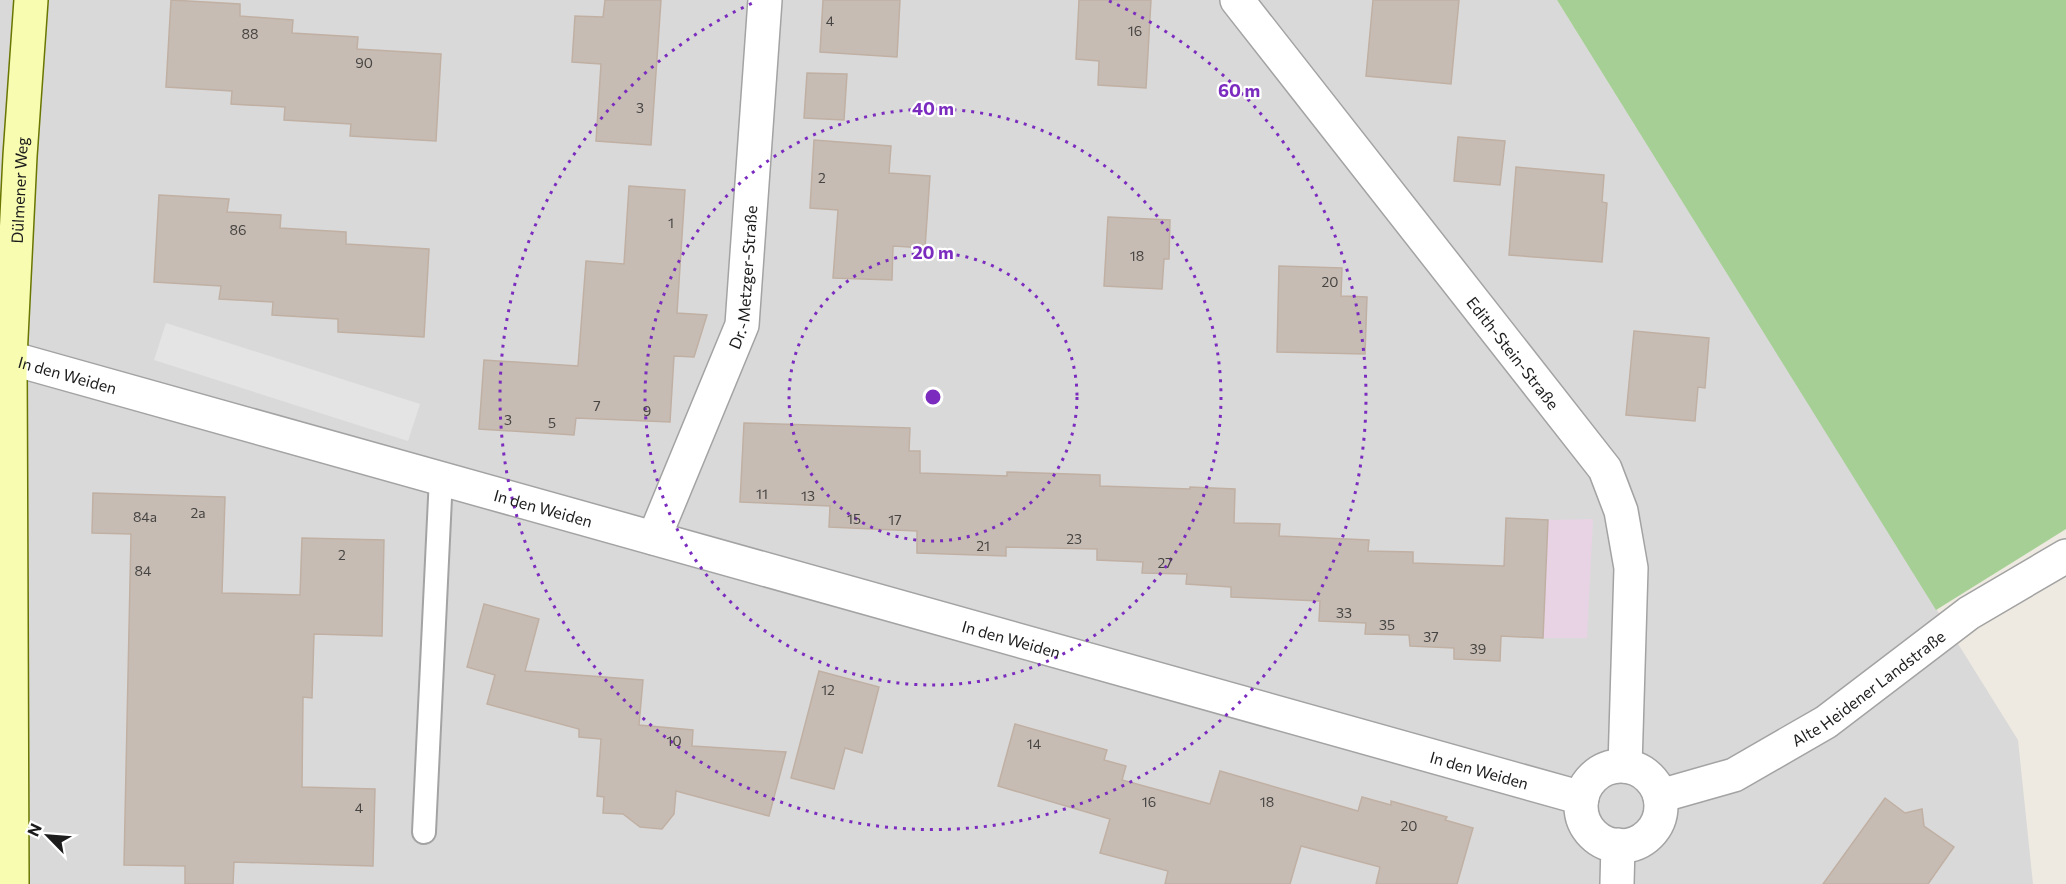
<svg xmlns="http://www.w3.org/2000/svg" width="2066" height="884" font-family="Commissioner,sans-serif">
	<rect width="100%" height="100%" fill="#eeeae1"/>
	<!-- residential -->
	<path fill="#dad9d9" d="M0,0H1557L2018,740L2033,884H0Z"/>
	<!-- industrial -->
	<path fill="#e7d3e4" d="M1506,518L1548,520L1593,519L1587,638H1543L1501,636Z"/>
	<!-- forest -->
	<path fill="#a5cf94" d="M1557,0H2066V529L1936,610Z"/>
	<!-- parking -->
	<path fill="#e4e4e4" d="M166,323L420,404L408,441L154,360Z"/>
	<!-- building -->
	<g fill="#c6bcb4" stroke="#c0b0a3" stroke-width="1.5">
		<path d="M171,0L240,4V16L293,20L292,33L358,37L357,49L441,54L436,141L350,136L351,124L284,120L285,107L231,104L232,91L166,87Z"/>
		<path d="M605,0H661L651,145L596,141L601,64L572,62L575,16L603,17Z"/>
		<path d="M823,0H900L897,57L820,52Z"/>
		<path d="M1079,0H1151L1146,88L1098,85L1099,61L1076,59Z"/>
		<path d="M1373,0H1459L1451,84L1366,76Z"/>
		<path d="M807,73L847,74L844,120L804,118Z"/>
		<path d="M1458,137L1505,141L1500,185L1454,181Z"/>
		<path d="M814,140L891,146L889,173L930,176L925,248L893,246L892,280L833,278L838,210L810,208Z"/>
		<path d="M1516,167L1604,175L1602,202L1607,203L1602,262L1509,255Z"/>
		<path d="M629,186L685,190L677,313L707,315L694,357L674,356L670,422L576,418L574,435L479,429L484,360L578,366L586,261L624,264Z"/>
		<path d="M159,195L229,199L227,212L281,215L280,228L346,232V244L429,249L424,337L338,332V319L272,315L273,302L219,299L221,286L154,282Z"/>
		<path d="M1108,217L1170,220L1169,259H1164L1162,289L1104,286Z"/>
		<path d="M1279,266L1342,268L1341,296L1367,297L1365,354L1277,352Z"/>
		<path d="M1634,331L1709,338L1705,388L1698,387L1695,421L1626,415Z"/>
		<path d="M744,423L910,428L909,451H920V473L1007,476V472L1100,475V486L1190,489V487L1235,489L1234,523L1280,524L1279,536L1369,540L1368,551L1413,552V563L1504,566L1506,518L1548,520L1543,638L1501,636L1500,661L1454,659V648L1410,646L1409,635L1365,634L1366,623L1319,621L1320,601L1231,597V587L1186,584L1187,574L1142,573L1143,562L1097,560V549L1006,547V556L917,553V531L829,527L830,506L740,502Z"/>
		<path d="M93,493L225,497L222,593L300,595L302,538L384,540L382,636L314,634L312,698L303,697L302,787L375,789L373,866L234,862L233,884H185V866L124,865L131,534L92,533Z"/>
		<path d="M484,604L539,619L525,671L643,680L639,725L693,730L692,746L786,752L769,816L676,791L674,814L662,829L640,827L623,814L603,813L604,797L597,796L601,739L579,737V729L487,704L495,675L467,667Z"/>
		<path d="M819,671L879,687L862,753L845,748L834,789L791,778Z"/>
		<path d="M1015,724L1107,750L1104,760L1126,766L1122,780L1210,804L1220,771L1358,811L1362,797L1391,805V801L1447,817L1445,820L1473,828L1457,884H1376L1380,867L1301,846L1290,884H1165L1168,871L1100,853L1110,819L998,786Z"/>
		<path d="M1885,798L1905,813L1922,809L1924,826L1954,847L1928,884H1823Z"/>
	</g>
	<g fill="none" stroke-linecap="round" stroke-linejoin="round">
		<!-- lane casing -->
		<g stroke="#a3a3a3" stroke-width="26">
			<path id="lane" d="M424,832L441,477"/>
		</g>
		<!-- street casing -->
		<g stroke="#a3a3a3" stroke-width="36">
			<g id="street">
				<path id="s1" d="M1237,0L1605,469L1621,511L1631,568L1625,766"/>
				<path id="s2" d="M0,357L10,358L1582,798"/>
				<path id="s3" d="M654,538L742,325L765,0"/>
				<circle cx="1621" cy="806" r="40"/>
				<path id="s4" d="M1660,796L1734,775L1826,722L1969,613L2066,556"/>
				<path d="M1617,884L1618,845"/>
			</g>
		</g>
		<!-- secondary casing -->
		<g stroke="#697601" stroke-width="36">
			<g id="secondary">
				<path id="s5" d="M12,884L10,358L20,156L31,0"/>
			</g>
		</g>
		<!-- lane -->
		<use href="#lane" stroke="#fff" stroke-width="22"/>
		<!-- street -->
		<use href="#street" stroke="#fff" stroke-width="33"/>
		<!-- secondary -->
		<use href="#secondary" stroke="#f8fcb1" stroke-width="33"/>
	</g>
	<!-- distance rings -->
	<g fill="none" stroke="#7b2cbf" stroke-width="3" stroke-dasharray="3 6">
		<circle cx="933" cy="397" r="144"/>
		<circle cx="933" cy="397" r="288"/>
		<path d="M1109 1A433 433 0 1 1 757 1"/>
	</g>
	<g text-anchor="middle" dominant-baseline="central" stroke-width="4.5" stroke-linejoin="round" paint-order="stroke">
		<!-- number labels -->
		<g font-size="14" fill="#464442">
			<text x="830" y="20">4</text>
			<text x="1135" y="30">16</text>
			<text x="250" y="33">88</text>
			<text x="364" y="62">90</text>
			<text x="640" y="107">3</text>
			<text x="822" y="177">2</text>
			<text x="671" y="222">1</text>
			<text x="238" y="229">86</text>
			<text x="1137" y="255">18</text>
			<text x="1330" y="281">20</text>
			<text x="597" y="405">7</text>
			<text x="647" y="410">9</text>
			<text x="508" y="419">3</text>
			<text x="552" y="422">5</text>
			<text x="762" y="493">11</text>
			<text x="808" y="495">13</text>
			<text x="198" y="512">2a</text>
			<text x="145" y="516">84a</text>
			<text x="854" y="518">15</text>
			<text x="895" y="519">17</text>
			<text x="1074" y="538">23</text>
			<text x="983" y="545">21</text>
			<text x="342" y="554">2</text>
			<text x="1165" y="562">27</text>
			<text x="143" y="570">84</text>
			<text x="1344" y="612">33</text>
			<text x="1387" y="624">35</text>
			<text x="1431" y="636">37</text>
			<text x="1478" y="648">39</text>
			<text x="828" y="689">12</text>
			<text x="674" y="740">10</text>
			<text x="1034" y="743">14</text>
			<text x="1149" y="801">16</text>
			<text x="1267" y="801">18</text>
			<text x="359" y="807">4</text>
			<text x="1409" y="825">20</text>
		</g>
		<!-- street labels -->
		<g font-size="16" fill="#1c1c1c" stroke="#fff">
			<text stroke="none"><textPath href="#s5" startOffset="694">Dülmener Weg</textPath></text>
			<text stroke="none"><textPath href="#s3" startOffset="278">Dr.-Metzger-Straße</textPath></text>
			<text stroke="none"><textPath href="#s1" startOffset="448">Edith-Stein-Straße</textPath></text>
			<text stroke="none"><textPath href="#s2" startOffset="70">In den Weiden</textPath></text>
			<text stroke="none"><textPath href="#s2" startOffset="564">In den Weiden</textPath></text>
			<text stroke="none"><textPath href="#s2" startOffset="1050">In den Weiden</textPath></text>
			<text stroke="none"><textPath href="#s4" startOffset="237">Alte Heidener Landstraße</textPath></text>
			<text stroke="none"><textPath href="#s2" startOffset="1536">In den Weiden</textPath></text>
		</g>
	</g>
	<circle cx="933" cy="397" r="9" fill="#7b2cbf" stroke="#fff" stroke-width="3"/>
	<g font-size="18" text-anchor="middle" font-weight="bold" fill="#7b2cbf" stroke="#fff" stroke-width="4.5" stroke-linejoin="round" paint-order="stroke">
		<text x="1239" y="97">60 m</text>
		<text x="933" y="115">40 m</text>
		<text x="933" y="259">20 m</text>
	</g>
	<!-- north arrow -->
	<g transform="translate(48 836) rotate(295)" stroke="#ffffff" stroke-width="4.5" paint-order="stroke">
	<path d="M0-4.5L10 22L0 15L-10 22Z" fill="#1c1c1c"/>
	<text y="-9" font-size="16" font-weight="bold" text-anchor="middle" fill="#1c1c1c">N</text>
	</g>
</svg>
